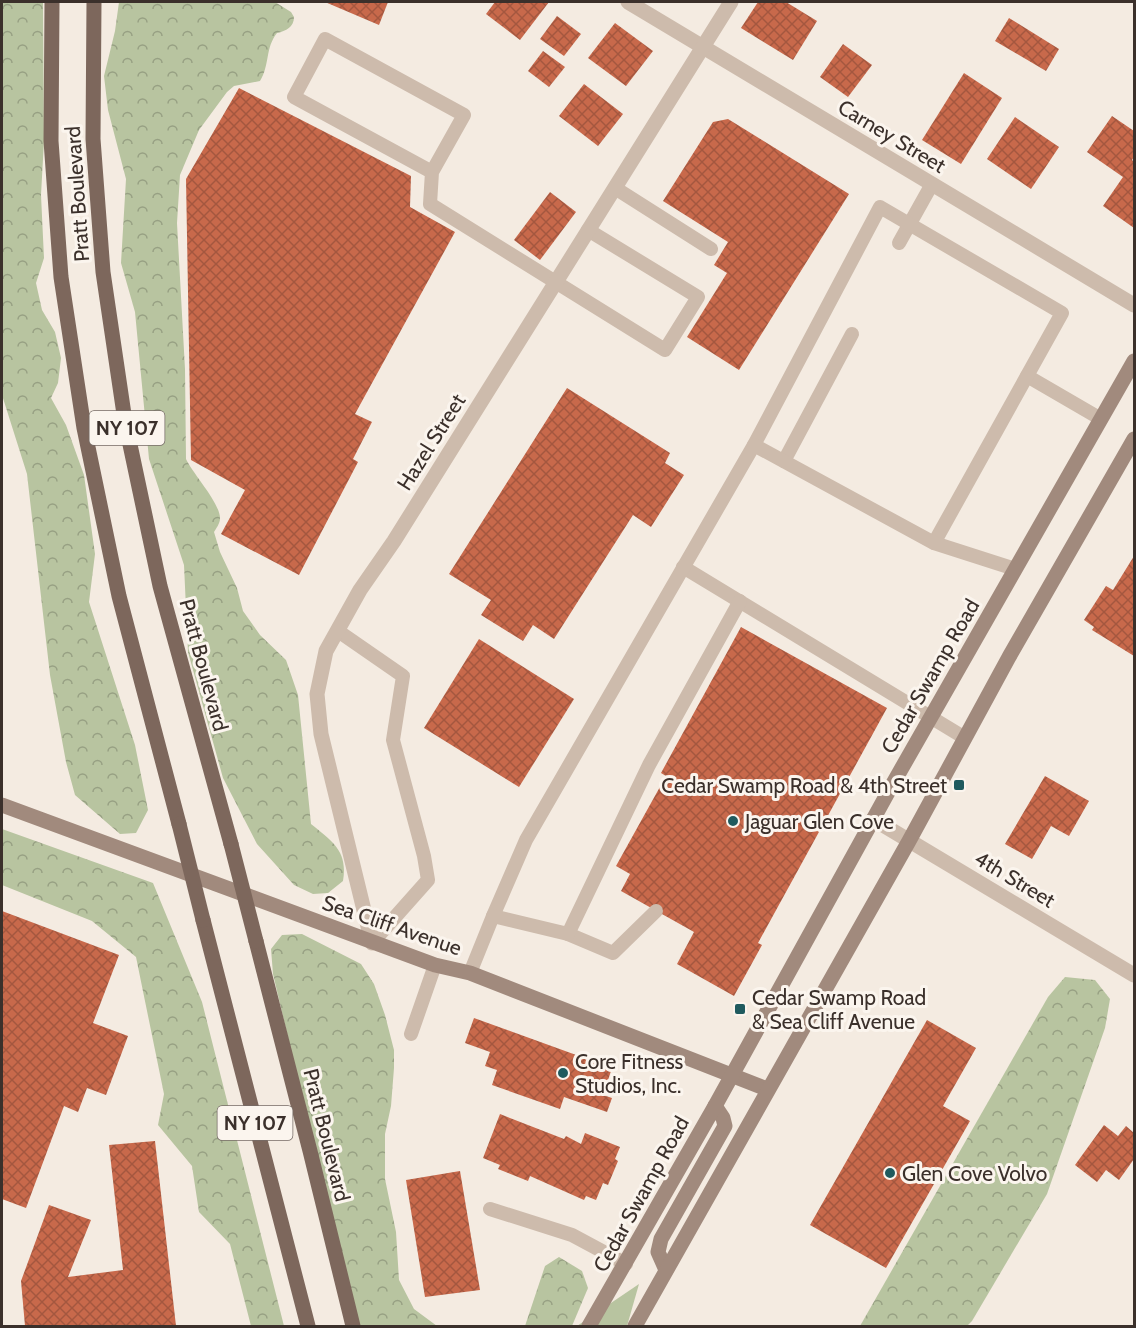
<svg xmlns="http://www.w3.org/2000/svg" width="1136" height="1328" font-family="Cabin,sans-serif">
	<defs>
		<pattern id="forest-crowns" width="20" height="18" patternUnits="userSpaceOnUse" patternTransform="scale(1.5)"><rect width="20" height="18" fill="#b8c4a0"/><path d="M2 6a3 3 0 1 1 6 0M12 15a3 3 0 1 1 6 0" fill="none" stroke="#97a083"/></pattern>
		<pattern id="building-cross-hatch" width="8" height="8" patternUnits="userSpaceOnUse" patternTransform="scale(1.5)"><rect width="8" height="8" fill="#c8694b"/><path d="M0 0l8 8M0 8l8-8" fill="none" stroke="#a4573f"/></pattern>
	</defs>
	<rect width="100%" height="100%" fill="#f4ebe1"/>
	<!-- grass -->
	<path fill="#b8c4a0" d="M639,1284L627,1326H577Z"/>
	<!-- forest -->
	<g fill="url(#forest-crowns)">
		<path d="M2,2H43L44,141L41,195L44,258L36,283L42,310L55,332L61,358L58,383L51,398L66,425L84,475L95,554L89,602L135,745L148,810L136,833L120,834L75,795L66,762L50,675L27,474L2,395Z"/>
		<path d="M119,2H275L291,12L294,17C294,27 286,31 277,33C265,48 270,65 260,81L234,86L227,92L199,130L180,175L177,223L185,369L186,459C193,474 221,504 220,519C220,523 216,529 214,532L220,552L237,588L243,611L260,635L286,660L298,695L311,824C333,842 348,851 343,881L328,893L313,894L294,885L257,844L223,778L188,652L184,565L149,459L135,312L121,263L126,179L108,110L104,76L115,31Z"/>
		<path d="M2,829L153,883L202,1002L284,1326H251L230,1244L199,1212L192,1166L158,1125L164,1094L136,957L92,921L2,885Z"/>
		<path d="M302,934L361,964L374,984L385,1015L394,1050V1068L391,1106L385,1134V1179L396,1232L399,1280L414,1309L437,1326H447H356L273,974L271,949L282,935Z"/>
		<path d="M1065,977L1095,980L1110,999L1105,1028L1047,1194L972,1321L967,1326H860L1048,997Z"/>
		<path d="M559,1257L582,1271L588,1288L572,1326H525L545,1266Z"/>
	</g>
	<!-- building -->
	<g fill="url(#building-cross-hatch)">
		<path d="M325,2H388L379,25Z"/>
		<path d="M495,2H549L520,40L486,14Z"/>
		<path d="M758,2H786L817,21L793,60L741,28Z"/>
		<path d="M557,16L581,34L564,56L540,39Z"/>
		<path d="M1009,18L1059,49L1046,71L995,41Z"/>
		<path d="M615,23L653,51L626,86L588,58Z"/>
		<path d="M843,44L872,65L848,97L820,77Z"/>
		<path d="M543,51L565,67L549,87L528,71Z"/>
		<path d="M964,73L1002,98L961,164L922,140Z"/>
		<path d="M584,84L623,114L598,146L559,116Z"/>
		<path d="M239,88L411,176L410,207L455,232L355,414L372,422L353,459L358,462L299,575L221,534L245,490L191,460L186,179Z"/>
		<path d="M1112,116L1134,131V157L1132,160L1134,162V228L1103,206L1123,177L1087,152Z"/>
		<path d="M1015,117L1059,147L1031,189L987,159Z"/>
		<path d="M728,119L849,194L739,370L687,337L727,273L714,265L728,242L663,201L713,122Z"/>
		<path d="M550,192L576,212L540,260L514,240Z"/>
		<path d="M567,388L670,453L665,463L684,475L651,527L633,515L554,639L533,625L523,641L481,615L491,600L449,574Z"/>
		<path d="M1134,556V656L1092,630L1094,627L1084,620L1106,586L1113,590Z"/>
		<path d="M741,627L887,708L758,943L762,945L734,996L677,964L694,932L621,891L630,874L616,866L666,776L661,773Z"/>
		<path d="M479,639L574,699L519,787L424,728Z"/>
		<path d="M1045,776L1089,801L1069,836L1051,826L1032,859L1005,844Z"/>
		<path d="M2,911L119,955L93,1023L128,1036L106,1095L87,1088L78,1112L64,1106L26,1208L2,1199Z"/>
		<path d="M474,1018L612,1068L603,1095L612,1098L607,1112L564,1097L560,1109L492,1085L497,1070L485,1066L490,1052L465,1043Z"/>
		<path d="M927,1020L976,1048L943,1106L970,1121L886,1268L810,1225Z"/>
		<path d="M500,1114L564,1139L566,1136L581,1144L585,1133L620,1147L615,1159L618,1161L608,1185L603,1183L596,1200L586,1196L584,1200L530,1176L528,1181L498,1169L500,1165L483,1158Z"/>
		<path d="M1104,1125L1118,1136L1126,1126L1134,1133V1159L1119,1180L1106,1170L1097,1182L1075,1165Z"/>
		<path d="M155,1141L176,1326H25L21,1281L49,1205L91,1220L68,1277L123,1270L109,1145Z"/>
		<path d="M460,1171L480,1290L425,1297L406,1180Z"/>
	</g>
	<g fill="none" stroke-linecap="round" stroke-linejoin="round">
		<!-- lane -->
		<g stroke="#cdbbac" stroke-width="14">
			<path d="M432,172L294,97L325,39L464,115L432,172L430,204L665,350L698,297L588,230"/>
			<path d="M615,188L711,249"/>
			<path d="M899,243L932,184"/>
			<path d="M1027,376L1101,419"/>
			<path d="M754,445L880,207L1062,313L934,543"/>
			<path d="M784,461L852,334"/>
			<path d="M683,567L965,738"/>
			<path d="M338,631L403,676L393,740L424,856L428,880L372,943"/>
			<path d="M493,916L526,840L754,445L934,543L1015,569"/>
			<path d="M568,934L613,953L656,911"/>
			<path d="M470,973L493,916L568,934L649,765L740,601"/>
			<path d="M411,1034L435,965"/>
			<path d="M490,1209L572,1235L626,1264"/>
		</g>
		<!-- street -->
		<g stroke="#cdbbac" stroke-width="15">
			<path d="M628,2L1134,305"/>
			<path d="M873,819L1134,975"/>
			<path d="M372,943L321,734L317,694L326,651L360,590L394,541L731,2"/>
		</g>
		<!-- secondary -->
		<g stroke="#a18a7d" stroke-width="15">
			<path d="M2,805L435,965L470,973L767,1089"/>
			<path d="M666,1270L658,1252L661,1239L725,1126L723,1118L715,1106"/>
			<path d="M589,1326L715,1106L891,787L1134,361"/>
			<path d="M635,1326L909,841L1009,657L1134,439"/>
		</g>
		<!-- primary -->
		<g stroke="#7d675c" stroke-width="15">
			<path d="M52,2L51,141L61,277L84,428L119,596L179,824"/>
			<path d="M94,2L93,139L103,272L125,421L160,586L231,844"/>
			<path d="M203,920L308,1326"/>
			<path d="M256,941L310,1151L353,1326"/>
		</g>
		<!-- primary-bridge -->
		<g stroke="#7d675c" stroke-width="15">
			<path d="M179,824L203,920"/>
			<path d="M231,844L256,941"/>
		</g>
	</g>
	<!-- markers -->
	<g fill="#1f5a5e" stroke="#fbf5ee" stroke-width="2">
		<rect x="953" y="779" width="12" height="12" rx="3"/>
		<circle cx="733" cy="821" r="6"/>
		<rect x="734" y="1003" width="12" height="12" rx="3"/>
		<circle cx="563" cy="1073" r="6"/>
		<circle cx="890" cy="1173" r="6"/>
	</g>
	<g text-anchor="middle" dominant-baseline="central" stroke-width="6" stroke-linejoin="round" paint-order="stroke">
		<!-- shield labels -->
		<g fill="#fbf5ee" stroke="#756b66" stroke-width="1.5">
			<rect x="89.5" y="411" width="75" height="34" rx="4.5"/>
			<rect x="217.5" y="1106" width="75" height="34" rx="4.5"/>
		</g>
		<g font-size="20" font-weight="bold" fill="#3b302b">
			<text x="127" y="428">NY 107</text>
			<text x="255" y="1123">NY 107</text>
		</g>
		<!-- street labels -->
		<g font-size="21" fill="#3b302b" stroke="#fbf5ee">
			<text transform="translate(892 136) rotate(31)">Carney Street</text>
			<text transform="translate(77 194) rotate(-94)">Pratt Boulevard</text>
			<text transform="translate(431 442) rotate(-58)">Hazel Street</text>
			<text transform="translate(204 665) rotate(75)">Pratt Boulevard</text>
			<text transform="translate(930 676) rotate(-60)">Cedar Swamp Road</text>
			<text transform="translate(1015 879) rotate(31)">4th Street</text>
			<text transform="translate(392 925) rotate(19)">Sea Cliff Avenue</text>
			<text transform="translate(327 1135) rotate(76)">Pratt Boulevard</text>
			<text transform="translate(641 1194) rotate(-61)">Cedar Swamp Road</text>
		</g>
		<!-- poi labels -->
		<g font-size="21" fill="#3b302b" stroke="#fbf5ee" text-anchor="start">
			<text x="947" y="785" text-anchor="end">Cedar Swamp Road &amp; 4th Street</text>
			<text x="745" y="821">Jaguar Glen Cove</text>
			<text x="752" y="997">Cedar Swamp Road<tspan x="752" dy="24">&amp; Sea Cliff Avenue</tspan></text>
			<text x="575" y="1061">Core Fitness<tspan x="575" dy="24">Studios, Inc.</tspan></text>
			<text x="902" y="1173">Glen Cove Volvo</text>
		</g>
	</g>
	<!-- border -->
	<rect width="1136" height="1328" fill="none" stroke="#3b302b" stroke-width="6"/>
</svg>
